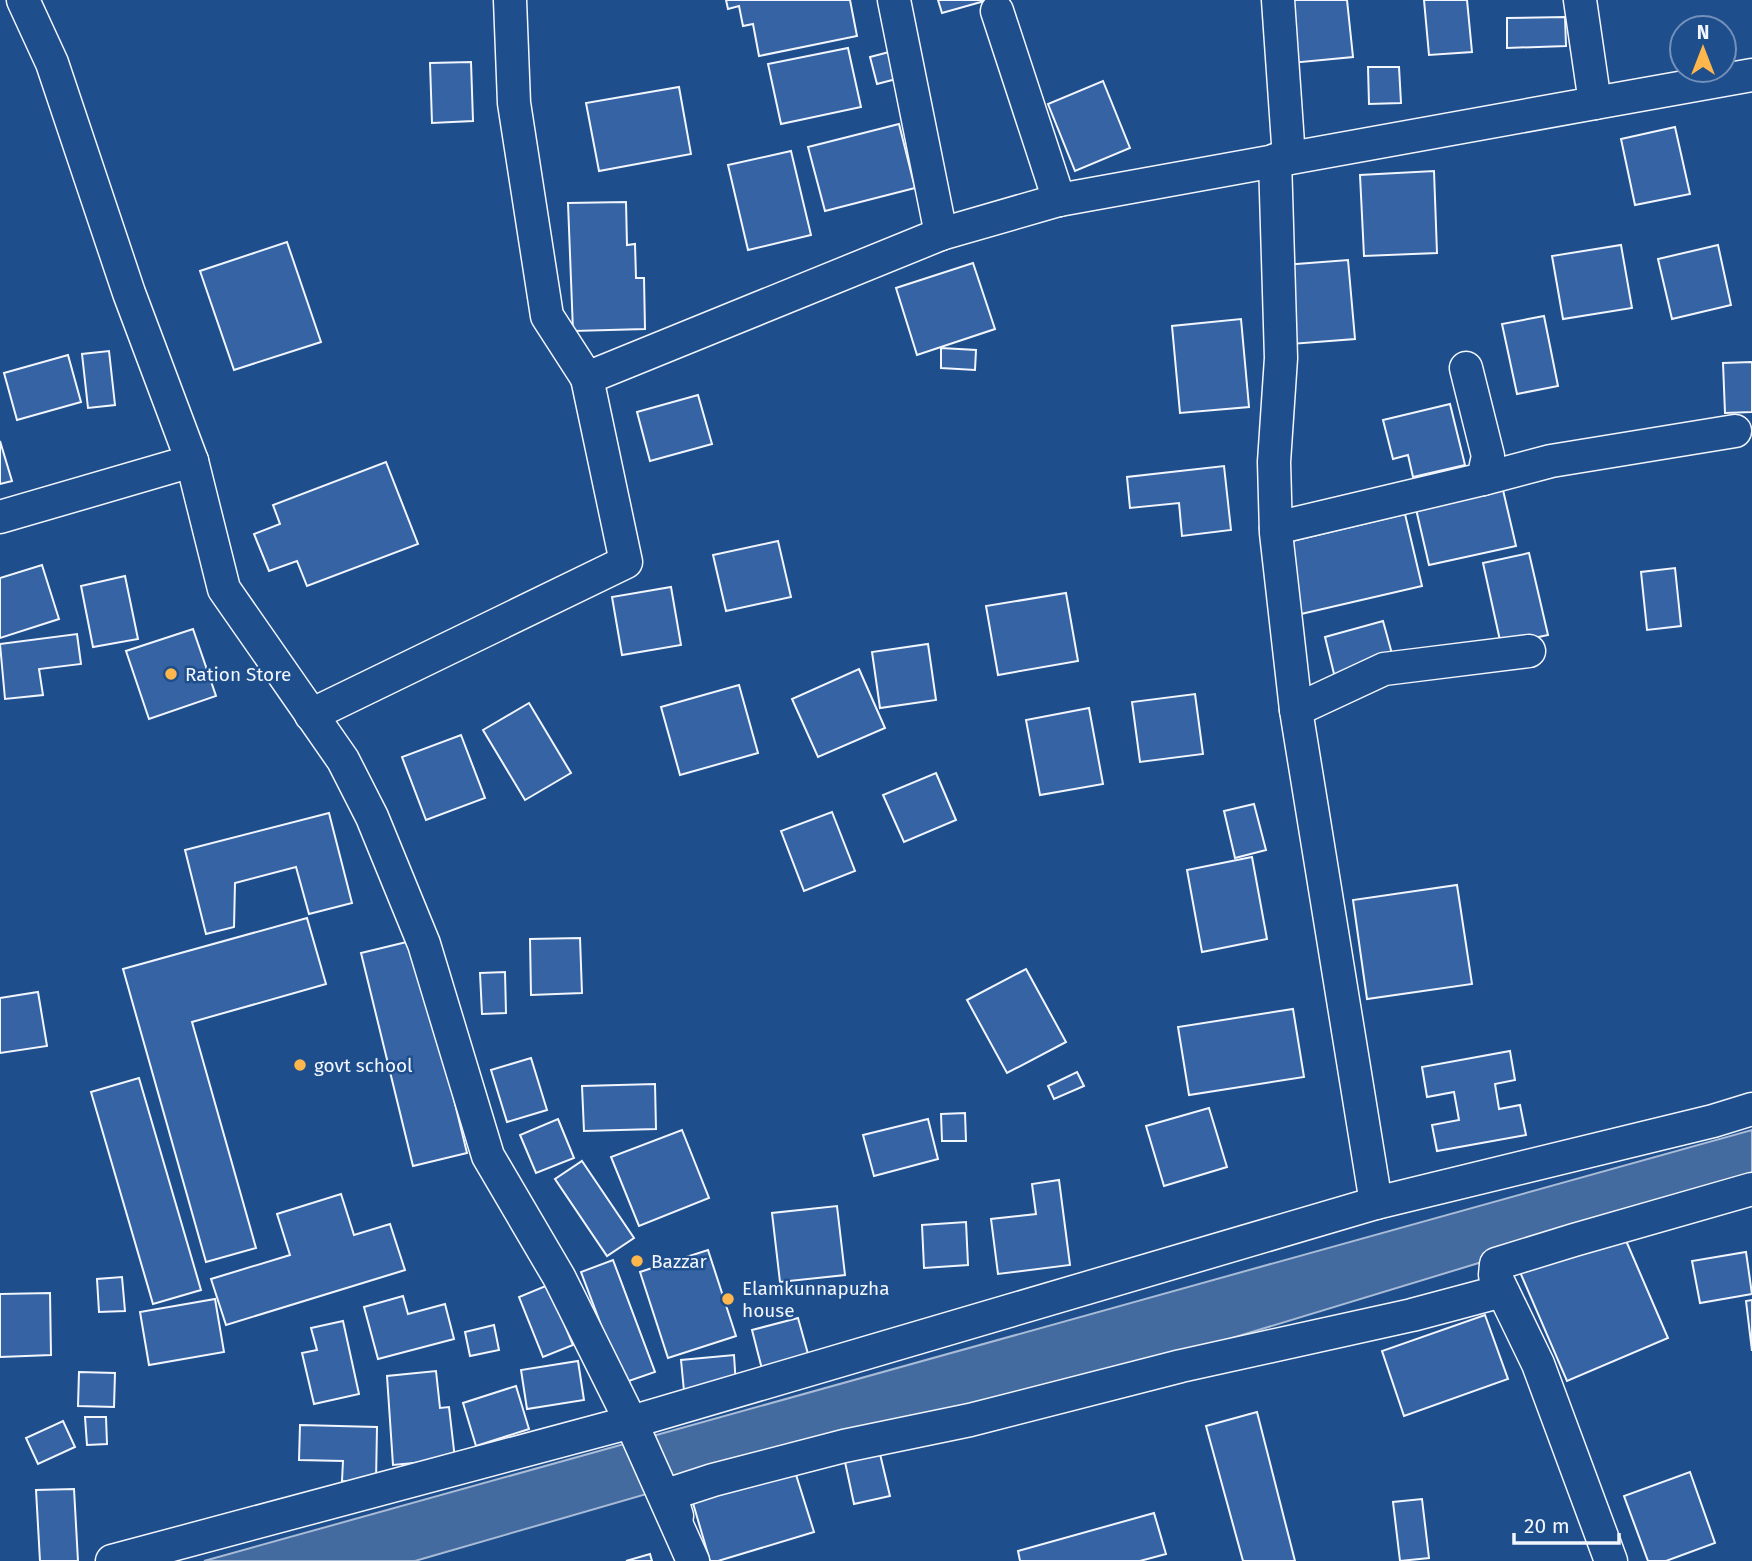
<svg xmlns="http://www.w3.org/2000/svg" width="1752" height="1561" font-family="'Fira Sans',sans-serif">
	<rect width="100%" height="100%" fill="#1f4e8c"/>
	<!-- water -->
	<path fill="#446ba0" stroke="#a8bbd7" stroke-width="2" d="M1752,1130V1180L1153,1362L788,1453L415,1561H204Z"/>
	<!-- building -->
	<g fill="#3563a3" stroke="#f2f6ff" stroke-width="2">
		<path d="M726,0H850L857,36L759,56L753,24L743,26L739,6L728,9Z"/>
		<path d="M938,0H988L942,13Z"/>
		<path d="M1285,0H1347L1353,57L1291,63Z"/>
		<path d="M1424,0H1467L1472,52L1429,55Z"/>
		<path d="M1565,17L1566,46L1507,48V18Z"/>
		<path d="M848,48L861,107L781,124L768,64Z"/>
		<path d="M893,51L900,78L877,84L870,57Z"/>
		<path d="M471,62L473,121L432,123L430,63Z"/>
		<path d="M1368,67H1399L1401,103L1369,104Z"/>
		<path d="M1103,81L1130,148L1075,171L1048,104Z"/>
		<path d="M679,87L691,154L599,171L586,103Z"/>
		<path d="M899,124L915,188L825,211L808,147Z"/>
		<path d="M1675,127L1690,194L1635,205L1621,139Z"/>
		<path d="M791,151L811,235L748,250L728,165Z"/>
		<path d="M1434,171L1437,253L1364,256L1360,175Z"/>
		<path d="M626,202L627,245L635,244L636,278H644L645,329L573,331L568,203Z"/>
		<path d="M287,242L321,342L234,370L200,271Z"/>
		<path d="M1621,245L1632,308L1563,319L1552,256Z"/>
		<path d="M1718,245L1731,305L1672,319L1658,259Z"/>
		<path d="M1348,260L1355,339L1291,344L1284,265Z"/>
		<path d="M973,263L995,329L917,355L896,288Z"/>
		<path d="M1544,316L1558,386L1517,394L1502,324Z"/>
		<path d="M1241,319L1249,407L1180,413L1172,326Z"/>
		<path d="M941,348L976,350L975,370L941,368Z"/>
		<path d="M109,351L115,405L88,408L82,354Z"/>
		<path d="M68,355L81,402L17,420L4,373Z"/>
		<path d="M1752,362V412L1725,413L1723,363Z"/>
		<path d="M698,395L712,444L650,461L637,412Z"/>
		<path d="M1450,404L1465,465L1413,477L1408,455L1393,459L1383,420Z"/>
		<path d="M0,441L12,481L0,484Z"/>
		<path d="M386,462L418,544L307,586L297,561L269,571L254,534L280,524L273,505Z"/>
		<path d="M1224,466L1231,530L1182,536L1179,503L1130,508L1127,477Z"/>
		<path d="M1503,490L1516,546L1429,565L1416,509Z"/>
		<path d="M1405,514L1422,586L1301,614L1284,543Z"/>
		<path d="M778,541L791,597L726,611L713,555Z"/>
		<path d="M1529,553L1548,635L1501,645L1483,563Z"/>
		<path d="M42,565L59,619L0,638V578Z"/>
		<path d="M1675,568L1681,626L1647,630L1641,572Z"/>
		<path d="M125,576L138,639L93,647L81,586Z"/>
		<path d="M671,587L681,645L622,655L612,597Z"/>
		<path d="M1066,593L1078,661L998,675L986,606Z"/>
		<path d="M1383,621L1394,661L1335,678L1325,637Z"/>
		<path d="M193,629L216,696L149,719L126,651Z"/>
		<path d="M77,634L81,664L39,669L43,695L5,699L0,644Z"/>
		<path d="M928,644L936,700L880,708L872,652Z"/>
		<path d="M859,669L885,728L818,757L792,699Z"/>
		<path d="M739,685L758,753L680,775L661,707Z"/>
		<path d="M1195,694L1203,754L1140,762L1132,702Z"/>
		<path d="M529,703L571,773L525,800L483,730Z"/>
		<path d="M1089,708L1103,784L1040,795L1026,720Z"/>
		<path d="M461,735L485,798L426,820L402,757Z"/>
		<path d="M936,773L956,820L904,842L883,795Z"/>
		<path d="M1254,804L1266,850L1235,858L1224,811Z"/>
		<path d="M832,812L855,871L804,891L781,831Z"/>
		<path d="M329,813L352,903L309,914L296,867L235,883L234,927L206,934L185,850Z"/>
		<path d="M1252,857L1267,939L1202,952L1187,870Z"/>
		<path d="M1457,885L1472,984L1367,999L1353,900Z"/>
		<path d="M307,918L326,984L192,1022L256,1248L206,1262L123,969Z"/>
		<path d="M580,938L582,993L531,995L530,939Z"/>
		<path d="M415,940L467,1153L413,1166L361,953Z"/>
		<path d="M1026,969L1066,1042L1007,1073L967,1000Z"/>
		<path d="M505,972L506,1013L482,1014L480,973Z"/>
		<path d="M38,992L47,1046L0,1053V998Z"/>
		<path d="M1293,1009L1304,1077L1189,1095L1178,1027Z"/>
		<path d="M1510,1051L1515,1080L1495,1084L1499,1109L1520,1105L1526,1135L1437,1151L1432,1125L1459,1120L1454,1092L1427,1097L1422,1067Z"/>
		<path d="M531,1058L547,1110L507,1122L491,1070Z"/>
		<path d="M1077,1072L1084,1086L1054,1099L1048,1086Z"/>
		<path d="M139,1078L201,1290L153,1304L91,1092Z"/>
		<path d="M655,1084L656,1129L584,1131L582,1086Z"/>
		<path d="M1209,1108L1227,1167L1164,1186L1146,1126Z"/>
		<path d="M965,1113L966,1141H942L941,1114Z"/>
		<path d="M558,1119L574,1158L536,1173L520,1135Z"/>
		<path d="M928,1119L938,1159L874,1176L863,1135Z"/>
		<path d="M682,1130L709,1198L639,1226L611,1157Z"/>
		<path d="M582,1161L634,1238L607,1256L555,1179Z"/>
		<path d="M1059,1180L1070,1265L998,1274L991,1219L1036,1214L1032,1184Z"/>
		<path d="M341,1194L354,1235L390,1224L405,1270L226,1325L211,1279L290,1255L277,1214Z"/>
		<path d="M837,1206L845,1275L780,1282L772,1213Z"/>
		<path d="M966,1222L968,1265L924,1268L922,1225Z"/>
		<path d="M1621,1229L1668,1338L1567,1381L1520,1272Z"/>
		<path d="M708,1250L736,1336L668,1358L640,1272Z"/>
		<path d="M1746,1252L1752,1294L1700,1303L1692,1261Z"/>
		<path d="M613,1260L655,1372L623,1383L581,1272Z"/>
		<path d="M122,1277L125,1311L99,1312L97,1279Z"/>
		<path d="M548,1285L573,1345L543,1357L519,1297Z"/>
		<path d="M50,1293L51,1355L0,1357V1294Z"/>
		<path d="M403,1296L408,1314L445,1304L454,1339L378,1359L364,1307Z"/>
		<path d="M215,1299L224,1352L149,1365L140,1312Z"/>
		<path d="M1752,1300V1351L1746,1301Z"/>
		<path d="M1485,1315L1508,1379L1404,1416L1382,1351Z"/>
		<path d="M798,1318L810,1361L763,1373L752,1330Z"/>
		<path d="M343,1321L359,1394L314,1404L302,1353L317,1350L311,1328Z"/>
		<path d="M494,1325L499,1350L470,1356L465,1332Z"/>
		<path d="M734,1355L736,1386L684,1391L681,1360Z"/>
		<path d="M578,1361L584,1400L527,1409L521,1370Z"/>
		<path d="M436,1371L440,1408L449,1407L455,1459L393,1465L387,1376Z"/>
		<path d="M79,1372L115,1373L114,1407L78,1406Z"/>
		<path d="M516,1386L529,1429L476,1446L463,1403Z"/>
		<path d="M1257,1412L1295,1561H1243L1206,1426Z"/>
		<path d="M85,1417H106L107,1444L87,1445Z"/>
		<path d="M63,1421L75,1447L38,1464L26,1438Z"/>
		<path d="M300,1425L377,1427L376,1482L342,1481L343,1461L299,1460Z"/>
		<path d="M880,1454L890,1496L854,1504L845,1462Z"/>
		<path d="M792,1462L814,1532L718,1561H710L690,1493Z"/>
		<path d="M1690,1472L1715,1543L1666,1561H1648L1624,1496Z"/>
		<path d="M74,1489L78,1561H40L36,1490Z"/>
		<path d="M1422,1499L1429,1558L1400,1561L1393,1502Z"/>
		<path d="M1154,1513L1166,1554L1140,1561H1020L1018,1551Z"/>
		<path d="M650,1554L652,1561H626Z"/>
	</g>
	<g fill="none" stroke-linecap="round" stroke-linejoin="round">
		<!-- street casing -->
		<g stroke="#f2f6ff" stroke-width="35">
			<g id="street">
				<path d="M23,0L52,63L129,293L192,461L224,589L343,760L372,817L424,944L488,1156L559,1277L631,1422L693,1561"/>
				<path d="M510,0L514,103L547,316L587,378"/>
				<path d="M894,0L941,234"/>
				<path d="M1278,0L1289,158"/>
				<path d="M997,11L1059,200"/>
				<path d="M1595,103L1752,75"/>
				<path d="M1483,479L1551,461L1735,431"/>
				<path d="M0,517L192,461"/>
				<path d="M1276,528L1483,479L1488,456L1466,368"/>
				<path d="M1296,710L1384,669L1529,651"/>
				<path d="M311,715L626,562L587,378L941,234L1059,200L1595,103L1580,0"/>
				<path d="M1376,1203L1713,1121L1752,1109"/>
				<path d="M677,1516L670,1494L713,1480L844,1446L970,1420L1181,1366L1412,1315L1502,1291"/>
				<path d="M112,1561L631,1422L1376,1203L1296,710L1276,533L1274,462L1281,358L1275,160"/>
				<path d="M1611,1561L1538,1364L1495,1275L1496,1264L1574,1240L1752,1189"/>
			</g>
		</g>
		<!-- street -->
		<use href="#street" stroke="#1f4e8c" stroke-width="32"/>
	</g>
	<!-- markers -->
	<g fill="#ffb74d" stroke="#1f4e8c" stroke-width="2.5">
		<circle cx="171" cy="674" r="7"/>
		<circle cx="300" cy="1065" r="7"/>
		<circle cx="637" cy="1261" r="7"/>
		<circle cx="728" cy="1299" r="7"/>
	</g>
	<g text-anchor="middle" dominant-baseline="central" stroke-width="5" stroke-linejoin="round" paint-order="stroke">
		<!-- poi labels -->
		<g font-size="19" fill="#f2f6ff" stroke="#1f4e8c" text-anchor="start">
			<text x="185" y="674">Ration Store</text>
			<text x="314" y="1065">govt school</text>
			<text x="651" y="1261">Bazzar</text>
			<text x="742" y="1288">Elamkunnapuzha<tspan x="742" dy="22">house</tspan></text>
		</g>
	</g>
	<!-- north arrow -->
	<g transform="translate(1703 49)"><circle r="33" fill="#1f4e8c" stroke="#7391ba" stroke-width="2"/>
	<path d="M0-5L12 26L0 18L-12 26Z" fill="#ffb74d"/>
	<text y="-10" font-size="19" font-weight="bold" text-anchor="middle" fill="#f2f6ff">N</text>
	</g>
	<!-- scale -->
	<path d="M1514 1533v10h105v-10" fill="none" stroke="#f2f6ff" stroke-width="3.5"/>
	<text x="1524" y="1533" font-size="21" fill="#f2f6ff" stroke="#1f4e8c" stroke-width="5" paint-order="stroke">20 m</text>
</svg>
